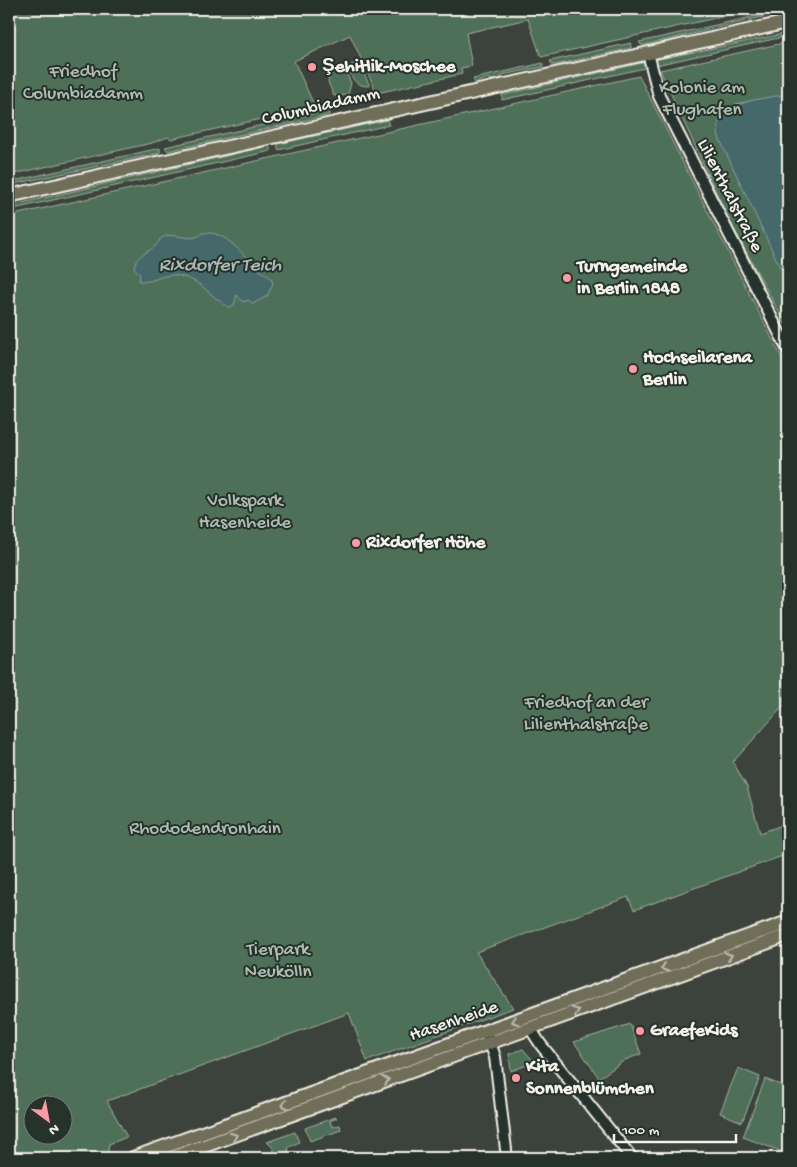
<svg xmlns="http://www.w3.org/2000/svg" width="797" height="1167" font-family="'Gochi Hand',sans-serif">
	<rect width="100%" height="100%" fill="#3c423c"/>
	<filter id="ink" filterUnits="userSpaceOnUse"><feTurbulence type="fractalNoise" baseFrequency=".02" numOctaves="2"/><feDisplacementMap in="SourceGraphic" scale="10" xChannelSelector="R" yChannelSelector="G"/><feConvolveMatrix kernelMatrix="1 2 1 2 8 2 1 2 1" color-interpolation-filters="sRGB"/></filter>
	<g filter="url(#ink)">
		<!-- green -->
		<g fill="#4f6f59" stroke="#a2b0a0" fill-rule="evenodd">
			<path d="M9,9H756L541,57L528,19L466,33L472,66L461,68L462,74L377,93L350,35L294,61L315,107L171,139L168,137L152,143L9,175Z"/>
			<path d="M788,9V11L645,45H641L639,42Z"/>
			<path d="M788,33V36L656,65V60L659,59Z"/>
			<path d="M788,42V94L736,104L788,284V329L728,218L660,70Z"/>
			<path d="M631,43V48L555,65H552L550,61Z"/>
			<path d="M646,62L649,67L502,100V95Z"/>
			<path d="M543,63V67L502,75L500,79L492,80L488,78L475,83L473,79Z"/>
			<path d="M352,64L360,66L370,86C356,86 353,81 348,69Z"/>
			<path d="M331,67L345,71L351,83L348,95L334,96L328,82Z"/>
			<path d="M639,76L788,370V701L733,762L747,787L760,833L788,823V854L634,910L628,897L476,952L513,1008L367,1061L349,1013L107,1101L127,1137L109,1144L108,1152L97,1158H9V216ZM32,1104H62V1134H32Z"/>
			<path d="M329,110V115L168,151L165,147Z"/>
			<path d="M387,120L389,125L278,150V144Z"/>
			<path d="M269,146L271,151L9,210V206Z"/>
			<path d="M160,148V153L9,185V182Z"/>
			<path d="M630,1024L641,1054L625,1060L599,1078L574,1042Z"/>
			<path d="M523,1049L538,1066L534,1069L530,1064L511,1071L509,1054Z"/>
			<path d="M738,1068L760,1077L742,1122L720,1113Z"/>
			<path d="M765,1079L788,1088V1154L743,1137Z"/>
			<path d="M336,1117L337,1118L330,1121L332,1127L340,1125L341,1130L310,1141L305,1128Z"/>
			<path d="M295,1132L299,1142L288,1148L289,1152L268,1158L273,1155L274,1149L267,1142Z"/>
		</g>
		<!-- water -->
		<g fill="#45686b" stroke="#8b9f9d">
			<path d="M788,94V284L720,140C706,101 764,99 788,94Z"/>
			<path d="M203,233C225,230 241,253 254,266C262,274 270,272 273,284L267,296L253,304L249,300L243,302L237,295L234,305L229,307C207,295 203,279 174,275C162,274 150,284 139,281L140,275L134,267C137,251 155,253 160,239C174,229 190,245 203,233Z"/>
		</g>
		<g fill="none" stroke-linecap="round" stroke-linejoin="round">
			<!-- minor casing -->
			<g stroke="#f4f1e8" stroke-width="14">
				<g id="minor">
					<path d="M648,53L659,96L788,350"/>
					<path d="M530,1028L541,1045L632,1158"/>
					<path d="M488,1037L495,1057L507,1158"/>
				</g>
			</g>
			<!-- major casing -->
			<g stroke="#f4f1e8" stroke-width="16">
				<g id="major">
					<path d="M9,196L788,22"/>
					<path d="M133,1158L788,922"/>
					<path d="M171,1158L788,935"/>
				</g>
			</g>
			<!-- minor -->
			<use href="#minor" stroke="#26332d" stroke-width="10"/>
			<!-- major -->
			<use href="#major" stroke="#706e59" stroke-width="12"/>
		</g>
		<!-- one-way arrows -->
		<defs><path id="oneway-chevron" d="M-2-3.5L2.5 0L-2 3.5" fill="none" stroke-width="1.6" stroke-linecap="round" stroke-linejoin="round" transform="scale(1.25)"/></defs>
		<g stroke="#bfbdaf">
			<use href="#oneway-chevron" transform="translate(729 956) rotate(-20)"/>
			<use href="#oneway-chevron" transform="translate(664 968) rotate(160)"/>
			<use href="#oneway-chevron" transform="translate(576 1011) rotate(-20)"/>
			<use href="#oneway-chevron" transform="translate(515 1021) rotate(161)"/>
			<use href="#oneway-chevron" transform="translate(386 1080) rotate(-20)"/>
			<use href="#oneway-chevron" transform="translate(285 1105) rotate(160)"/>
			<use href="#oneway-chevron" transform="translate(234 1136) rotate(-20)"/>
		</g>
	</g>
	<!-- markers -->
	<g fill="#ff9aa2" stroke="#26332d" stroke-width="2">
		<circle cx="312" cy="67" r="5"/>
		<circle cx="567" cy="278" r="5"/>
		<circle cx="633" cy="369" r="5"/>
		<circle cx="356" cy="543" r="5"/>
		<circle cx="640" cy="1031" r="5"/>
		<circle cx="516" cy="1078" r="5"/>
	</g>
	<g text-anchor="middle" dominant-baseline="central" stroke-width="4" stroke-linejoin="round" paint-order="stroke">
		<!-- poi labels -->
		<g font-size="19" font-weight="bold" fill="#f4f1e8" stroke="#26332d" text-anchor="start">
			<text x="322" y="67">Şehitlik-Moschee</text>
			<text x="577" y="267">Turngemeinde<tspan x="577" dy="22">in Berlin 1848</tspan></text>
			<text x="643" y="358">Hochseilarena<tspan x="643" dy="22">Berlin</tspan></text>
			<text x="366" y="543">Rixdorfer Höhe</text>
			<text x="650" y="1031">GraefeKids</text>
			<text x="526" y="1067">Kita<tspan x="526" dy="22">Sonnenblümchen</tspan></text>
		</g>
		<!-- park labels -->
		<g font-size="19" fill="#b2bdaf" stroke="#26332d">
			<text x="83" y="72">Friedhof<tspan x="83" dy="22">Columbiadamm</tspan></text>
			<text x="702" y="88">Kolonie am<tspan x="702" dy="22">Flughafen</tspan></text>
			<text x="245" y="501">Volkspark<tspan x="245" dy="22">Hasenheide</tspan></text>
			<text x="586" y="703">Friedhof an der<tspan x="586" dy="22">Lilienthalstraße</tspan></text>
			<text x="205" y="829">Rhododendronhain</text>
			<text x="278" y="950">Tierpark<tspan x="278" dy="22">Neukölln</tspan></text>
		</g>
		<!-- street labels -->
		<g font-size="19" fill="#f4f1e8" stroke="#26332d">
			<text transform="translate(321 107) rotate(-13)">Columbiadamm</text>
			<text transform="translate(729 196) rotate(63)">Lilienthalstraße</text>
			<text transform="translate(454 1022) rotate(-19)">Hasenheide</text>
		</g>
		<!-- water labels -->
		<g font-size="20" font-style="italic" fill="#aebab6" stroke="#26332d">
			<text x="220" y="266">Rixdorfer Teich</text>
		</g>
	</g>
	<!-- margin -->
	<rect width="797" height="1167" fill="none" stroke="#26332d" stroke-width="30"/>
	<rect x="15" y="15" width="767" height="1137" fill="none" stroke="#f4f1e8" stroke-width="2" filter="url(#ink)"/>
	<!-- north arrow -->
	<g transform="translate(48 1120) rotate(148)"><circle r="24" fill="#26332d" stroke="#787f78"/>
	<path d="M0-4L9 19L0 12L-9 19Z" fill="#ff9aa2"/>
	<text y="-8" font-size="14" font-weight="bold" text-anchor="middle" fill="#f4f1e8">N</text>
	</g>
	<!-- scale -->
	<path d="M614 1134v8h122v-8" fill="none" stroke="#f4f1e8" stroke-width="2.5"/>
	<text x="622" y="1134" font-size="15" fill="#f4f1e8" stroke="#26332d" stroke-width="4" paint-order="stroke">100 m</text>
</svg>
